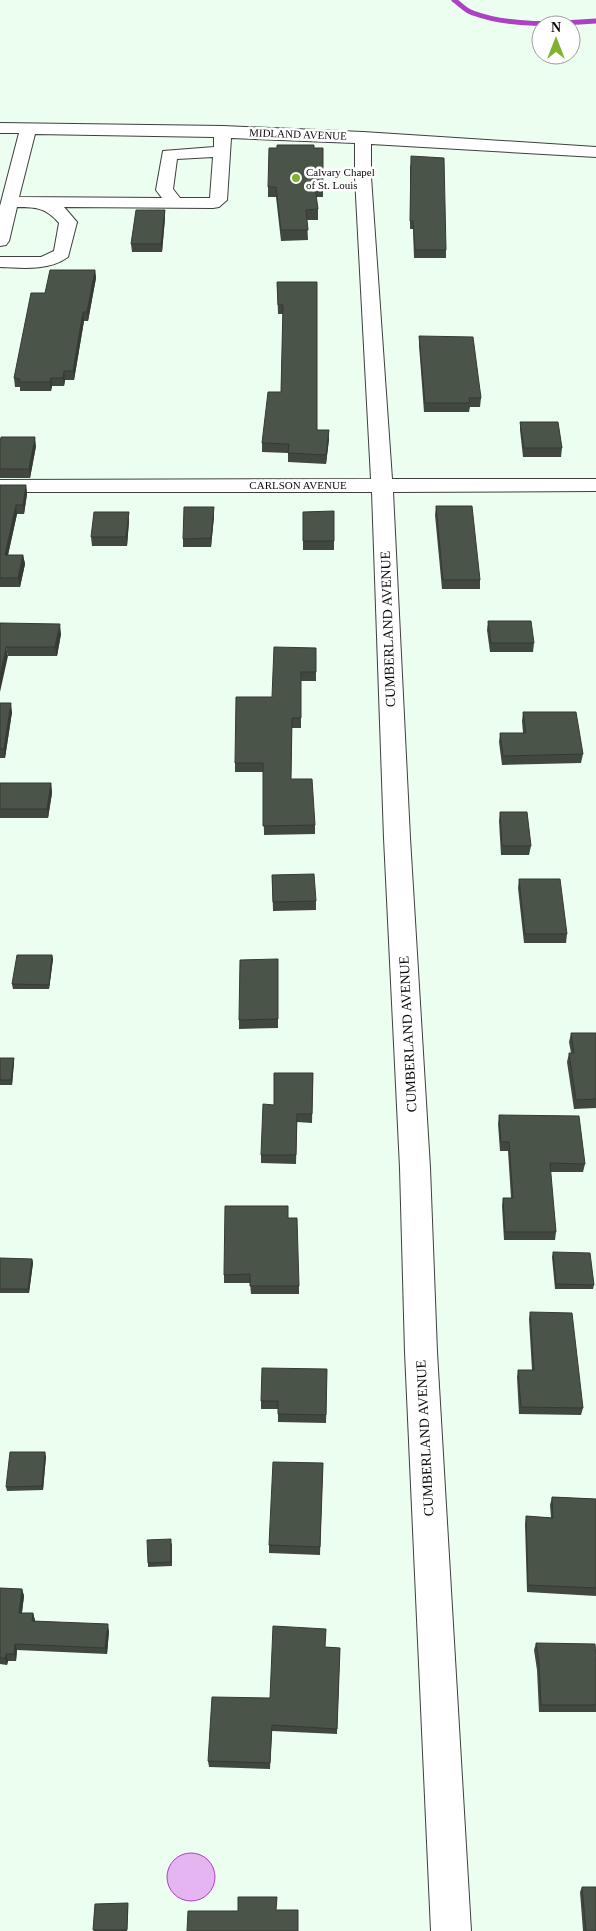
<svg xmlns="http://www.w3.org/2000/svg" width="596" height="1931" font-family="'Times New Roman',serif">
	<rect width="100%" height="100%" fill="#ecfef0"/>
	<!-- water -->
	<circle fill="#e5b5f1" stroke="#ac41c3" cx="191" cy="1877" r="24"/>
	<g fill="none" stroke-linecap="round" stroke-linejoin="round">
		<!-- stream -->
		<path stroke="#ac41c3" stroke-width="5" d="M454,0C460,4 466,11 473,13C511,27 556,24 596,21"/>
		<!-- minor casing -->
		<g stroke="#3f3f3f" stroke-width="2">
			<path id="minor" d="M0,123L223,126L363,132L596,147V157L371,144V177L392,479H596V491L393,492L410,838L430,1168L437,1352L471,1931H431L405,1352L400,1168L384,838L372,492H0V480L371,479L355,177V143L231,138L227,200L219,207L213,208L64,207L77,222L68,257C49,271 23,268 0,267V257H41L54,251L59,223C46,208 37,207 17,207L9,241L6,245L0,246V206L19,133H0ZM35,134L214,137V147L163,151L156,190L162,198L19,197ZM213,157L210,198H180L173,189L177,159Z"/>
		</g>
		<!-- minor -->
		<use href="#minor" fill="#fff" fill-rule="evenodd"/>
	</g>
	<!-- wall -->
	<g fill="#40483f">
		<path d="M314,148H323V197H316L318,209V220H307L308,240L281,241L276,197H268V187Z"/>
		<path d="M410,164L446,250V258H414L413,229H410Z"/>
		<path d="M165,210V218L162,252H132L131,244Z"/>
		<path d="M95,270L96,278L88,321H84L74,380H65L64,386H52L51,391H20V387H15L14,378L45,293Z"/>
		<path d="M277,282L317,430L329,439L326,464L288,462V453L262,452V443L281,392L283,314H278Z"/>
		<path d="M419,336L481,398L480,407H470L469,412H424L419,345Z"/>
		<path d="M520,422L562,448L561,457H523L520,430Z"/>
		<path d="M0,442L36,446L30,478H0Z"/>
		<path d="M0,485H26L27,494L24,514H17L8,555H23L25,564L20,587H0Z"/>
		<path d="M436,506L480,580V589H442L435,515Z"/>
		<path d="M303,512L334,541V550H303Z"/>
		<path d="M214,516L211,547H183V539Z"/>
		<path d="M129,521L127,546H92L91,537Z"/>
		<path d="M488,621L534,643L533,652H490L487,630Z"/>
		<path d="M0,623L61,634L57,656H8Z"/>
		<path d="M316,648V681H301V728H292L291,779L315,825V834L264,835L263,772H235V763L272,697Z"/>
		<path d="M0,703L12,712L5,758H0Z"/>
		<path d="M523,712L583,754L581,763L502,765L499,742L500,733H523L522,721Z"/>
		<path d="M0,783H51L52,793L48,818H0Z"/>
		<path d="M500,812L531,846L529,855H501L499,821Z"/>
		<path d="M272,875L316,901V910L273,911Z"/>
		<path d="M519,879L567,934L566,943H524L518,888Z"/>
		<path d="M52,955L53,959L49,989H13L12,984Z"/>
		<path d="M278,959V1028L239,1029V1020Z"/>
		<path d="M571,1033H596V1108L574,1109L567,1062L569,1053H571L569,1042Z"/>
		<path d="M0,1058L14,1062L12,1085H0Z"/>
		<path d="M313,1073L312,1123L297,1122L296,1164L261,1163V1155L274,1105Z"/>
		<path d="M499,1115L585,1164L583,1172H550L556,1232L555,1240H504L502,1206L503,1198H511L508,1151H500L498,1124Z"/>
		<path d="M289,1218L299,1286V1294H251L250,1283H224V1275Z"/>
		<path d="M553,1252L594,1285L593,1289H555L552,1257Z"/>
		<path d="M0,1258L32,1259L33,1263L29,1293H0Z"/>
		<path d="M530,1312L583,1408L581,1415L519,1414L517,1377L518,1370H532L529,1319Z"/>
		<path d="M327,1369L326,1423L278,1422V1409H261V1401Z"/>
		<path d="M46,1456L43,1490L7,1491L6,1487Z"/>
		<path d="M323,1463L320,1555L269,1553V1545Z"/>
		<path d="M552,1497L596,1499V1596L527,1592L525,1524L526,1516L551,1518L550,1505Z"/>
		<path d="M172,1543V1566L148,1567V1563Z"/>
		<path d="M0,1588L22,1589L24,1596L22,1613H33L35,1621L109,1631L107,1654L17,1650L16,1661H8L7,1665L0,1664Z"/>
		<path d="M536,1643L596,1658V1712H539L537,1670L534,1650Z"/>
		<path d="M326,1647L340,1648L337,1734L272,1731L270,1769L209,1767L208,1761L270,1698Z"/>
		<path d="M582,1887L596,1931H583L580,1892Z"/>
		<path d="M95,1904L128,1906L127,1931H94Z"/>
	</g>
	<!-- shaded-wall -->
	<g fill="#343b33">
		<path d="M165,210V218L162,252L161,244Z"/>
		<path d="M95,270L96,278L88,321L87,312Z"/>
		<path d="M83,312L84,321L74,380L73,371Z"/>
		<path d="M64,371L65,380L64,386L63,378Z"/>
		<path d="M51,378L52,386L51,391L50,382Z"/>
		<path d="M329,430V439L326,464V455Z"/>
		<path d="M35,437L36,446L30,478L29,469Z"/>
		<path d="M26,485L27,494L24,514L23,505Z"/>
		<path d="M16,505L17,514L6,564L5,555Z"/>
		<path d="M214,507V516L211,547V538Z"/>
		<path d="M129,512V521L127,546L126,537Z"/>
		<path d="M23,555L25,564L20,587L18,578Z"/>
		<path d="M60,624L61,634L57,656L55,647Z"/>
		<path d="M6,647L8,656L0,692V676Z"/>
		<path d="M11,703L12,712L5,758L4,749Z"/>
		<path d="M51,783L52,793L48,818L47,809Z"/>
		<path d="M52,955L53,959L49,989V985Z"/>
		<path d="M14,1058V1062L12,1085L11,1080Z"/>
		<path d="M32,1259L33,1263L29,1293L28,1289Z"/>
		<path d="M45,1452L46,1456L43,1490L42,1486Z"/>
		<path d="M22,1589L24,1596L21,1619L19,1613Z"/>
		<path d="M33,1613L35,1620L34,1628L32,1621Z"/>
		<path d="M108,1624L109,1631L107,1654L105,1648Z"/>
		<path d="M15,1644L17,1650L16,1661L14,1654Z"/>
		<path d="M6,1654L8,1661L7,1665L5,1658Z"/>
	</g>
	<!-- building -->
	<g fill="#4b5449" stroke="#343b33">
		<path d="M277,145H314V148H323V187H315L318,209L306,210L308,230H281L276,187H268L269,148H277Z"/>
		<path d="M411,156L444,158L446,250H415L413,221H410Z"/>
		<path d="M136,210H165L161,244H131Z"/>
		<path d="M50,270H95L87,312H83L73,371H64L63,378H51L50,382H19L20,379L14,378L31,293H45Z"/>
		<path d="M277,282H317V430H329L326,455L288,453L289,444L262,443L268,392H281L283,305H278Z"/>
		<path d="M419,336L473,337L481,398H469L470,403H425Z"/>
		<path d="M520,422H558L562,448H524Z"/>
		<path d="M1,437H35L29,469H0V442Z"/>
		<path d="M0,485H26L23,505H16L5,555H23L18,578H0Z"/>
		<path d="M436,506H472L480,580H443Z"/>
		<path d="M184,507H214L211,538L183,539Z"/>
		<path d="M334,511V541H303V512Z"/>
		<path d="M94,512H129L126,537H91Z"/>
		<path d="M488,621H531L534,643H491Z"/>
		<path d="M0,623L60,624L55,647H6L0,676Z"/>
		<path d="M274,647L316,648V672H301V718H292L291,779H312L315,825L263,826V763H235L236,697H272Z"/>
		<path d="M0,703H11L4,749H0Z"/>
		<path d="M523,712H576L583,754L503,756L500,733H526Z"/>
		<path d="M0,783H51L47,809H0Z"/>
		<path d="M500,812H527L531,846H502Z"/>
		<path d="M314,874L316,901L273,902L272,875Z"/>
		<path d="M519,879H560L567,934H525Z"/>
		<path d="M17,955H52L49,985L12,984Z"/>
		<path d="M278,959V1019L239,1020L240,960Z"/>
		<path d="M571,1033H596V1099L576,1100L569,1053H574Z"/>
		<path d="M0,1058H14L11,1080H0Z"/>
		<path d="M274,1073H313L312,1114H297L296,1155H261L263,1104L274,1105Z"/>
		<path d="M499,1115L579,1116L585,1164L550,1163L556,1232H505L503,1198H513L509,1142H501Z"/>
		<path d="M225,1206H288V1218H297L299,1286H250V1274L224,1275Z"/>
		<path d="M553,1252L590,1253L594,1285L556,1284Z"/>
		<path d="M0,1258L32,1259L28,1289H0Z"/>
		<path d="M530,1312L572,1313L583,1408L521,1407L518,1370H534Z"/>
		<path d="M262,1368L327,1369L326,1415L278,1414V1401H261Z"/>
		<path d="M10,1452H45L42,1486L6,1487Z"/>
		<path d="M273,1462L323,1463L320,1547L269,1545Z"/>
		<path d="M552,1497L596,1499V1588L528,1585L526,1516L553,1518Z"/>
		<path d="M171,1539V1562L148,1563L147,1540Z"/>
		<path d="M0,1588L22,1589L19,1613H33L32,1621L108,1624L105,1648L15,1644L14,1654H6L5,1658H0Z"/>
		<path d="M273,1626L326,1629L325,1647L340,1648L337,1729L272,1725L270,1763L208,1761L212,1697L270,1698Z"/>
		<path d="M536,1643L595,1644L596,1658V1705H541L539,1663Z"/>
		<path d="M582,1887H596V1931H586Z"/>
		<path d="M238,1897H277L276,1910H298V1931H187L188,1911H238Z"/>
		<path d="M128,1903L127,1930H93L95,1904Z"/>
	</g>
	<!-- markers -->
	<circle fill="#80b12f" stroke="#fff" stroke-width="2" cx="296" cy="178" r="5"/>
	<g text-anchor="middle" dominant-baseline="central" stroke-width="5" stroke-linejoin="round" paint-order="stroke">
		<!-- far-street labels -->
		<g font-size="11" fill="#0c0c0c" stroke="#fff">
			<text transform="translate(298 134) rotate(2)">MIDLAND AVENUE</text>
			<text x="298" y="485">CARLSON AVENUE</text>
		</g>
		<!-- far-poi labels -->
		<g font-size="11" fill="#0c0c0c" stroke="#fff" text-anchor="start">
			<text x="306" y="172">Calvary Chapel<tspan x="306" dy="13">of St. Louis</tspan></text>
		</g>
		<!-- street labels -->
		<g font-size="14" fill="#0c0c0c" stroke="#fff">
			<text transform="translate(388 629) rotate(-92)">CUMBERLAND AVENUE</text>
			<text transform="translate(408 1034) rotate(-93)">CUMBERLAND AVENUE</text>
			<text transform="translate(425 1438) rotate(-93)">CUMBERLAND AVENUE</text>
		</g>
	</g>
	<!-- north arrow -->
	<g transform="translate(556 40)"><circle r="24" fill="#ffffff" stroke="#9e9e9e"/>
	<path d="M0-4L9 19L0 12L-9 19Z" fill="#80b12f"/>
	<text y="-8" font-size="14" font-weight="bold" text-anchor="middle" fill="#0c0c0c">N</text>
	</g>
</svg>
